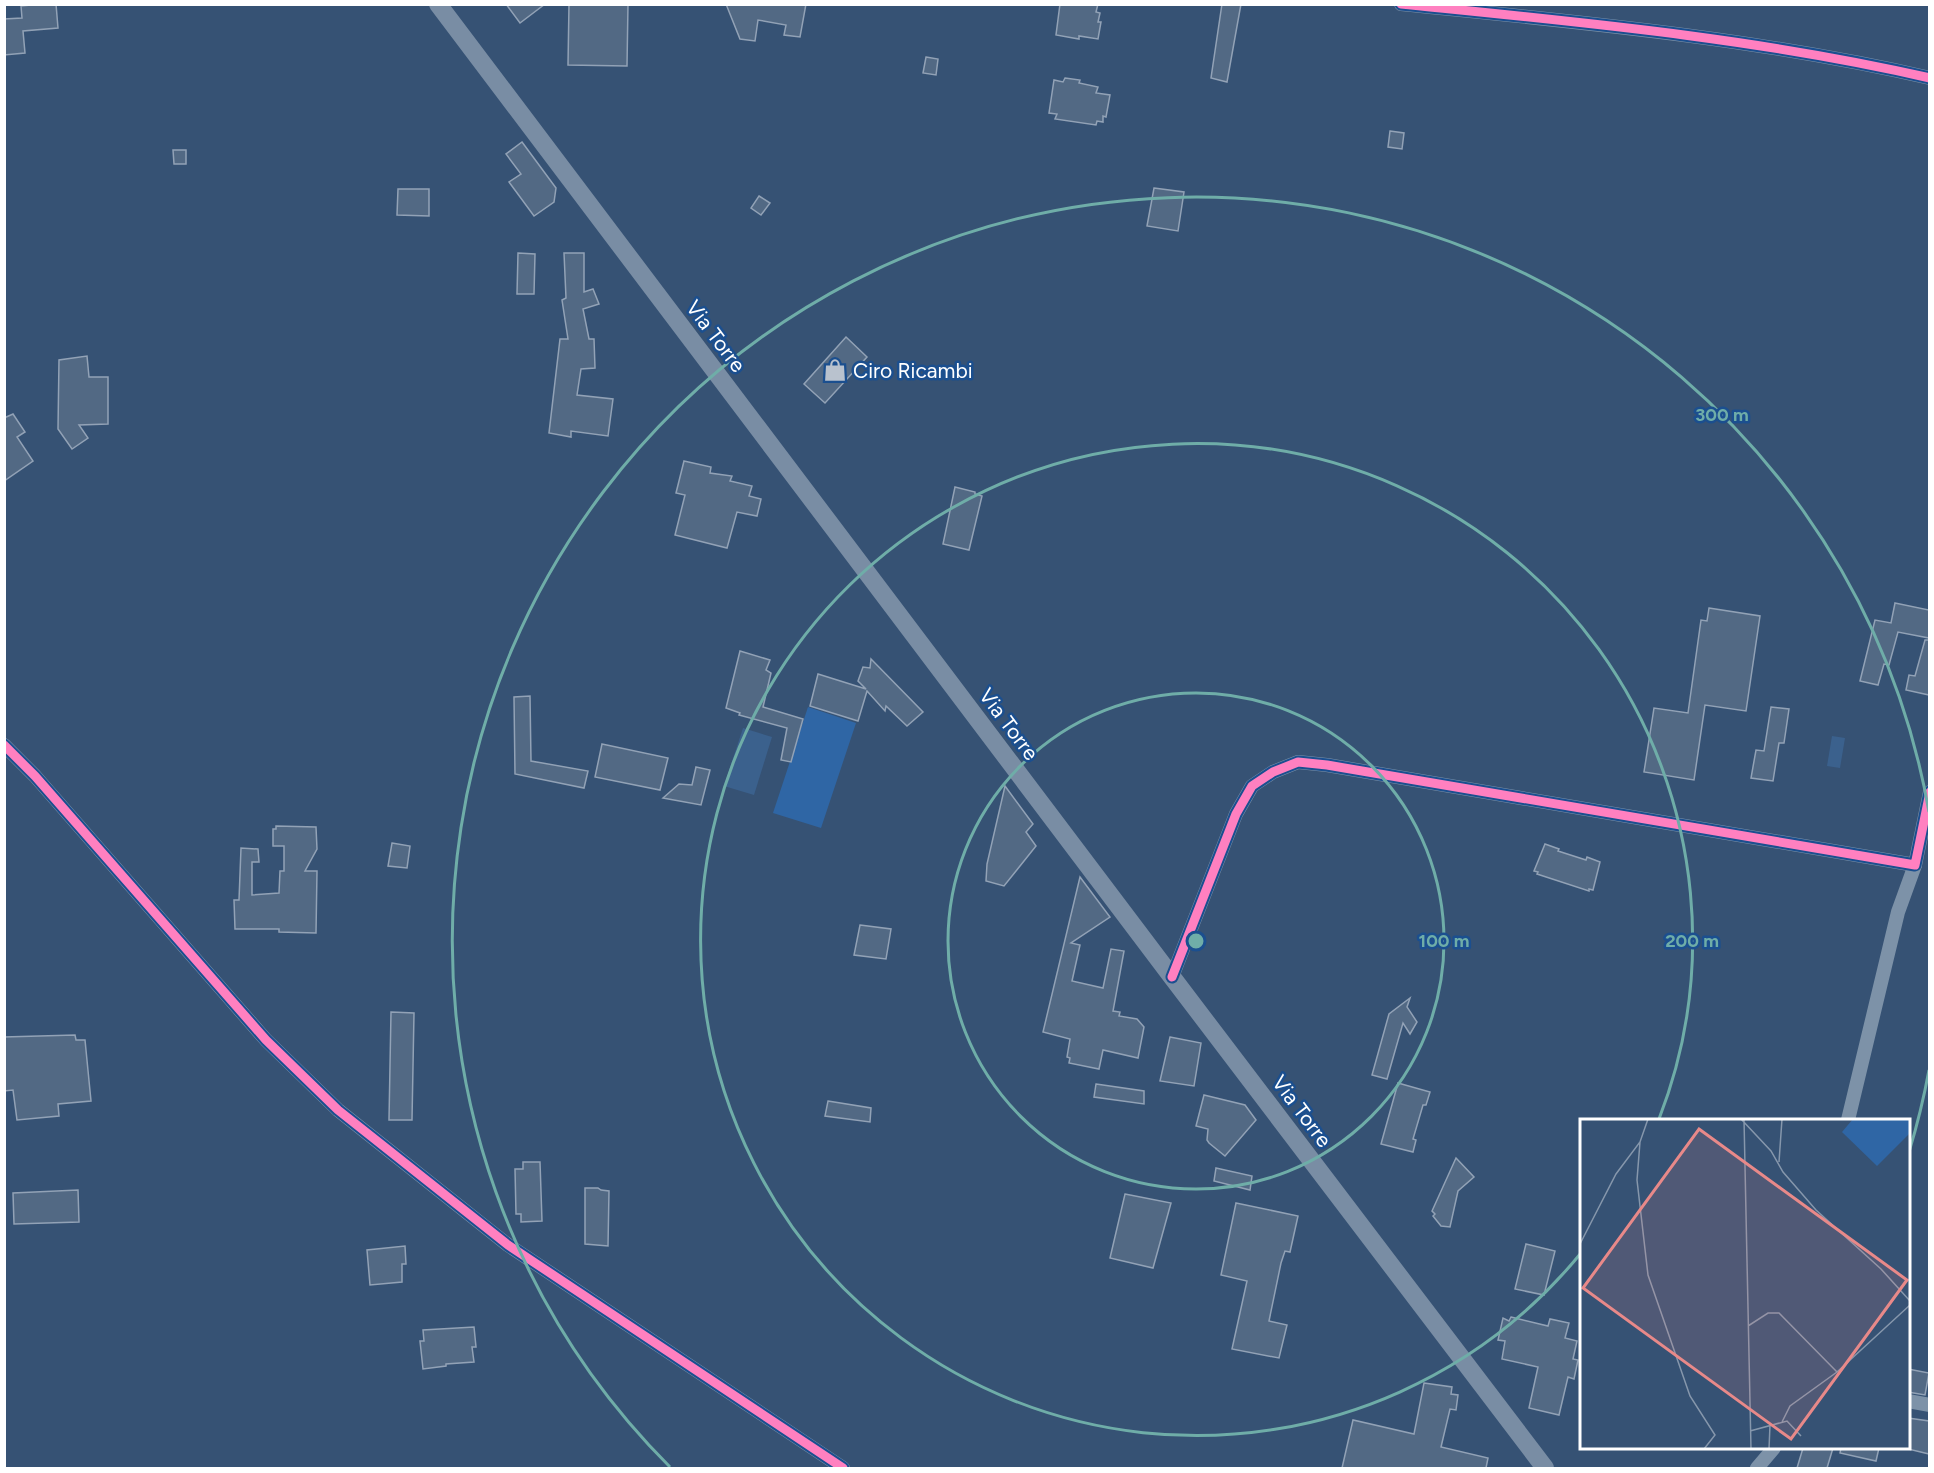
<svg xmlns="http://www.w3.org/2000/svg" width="1934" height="1473" font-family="Figtree,sans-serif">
	<rect width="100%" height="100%" fill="#365274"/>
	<!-- green -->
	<path fill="#2f66a5" d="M808,707L856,723L821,828L773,813Z"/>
	<!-- water -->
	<g fill="#3b618d">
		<path d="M743,728L772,737L754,795L724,786Z"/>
		<path d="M1832,736L1845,738L1840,768L1827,766Z"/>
	</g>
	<!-- building -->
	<g fill="#526984" stroke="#92a2b6" stroke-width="1.5">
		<path d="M41,4H56L58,28L23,31L25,53L4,55V19L22,18L21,6Z"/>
		<path d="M506,4H545L520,23Z"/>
		<path d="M569,4H628L627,66L568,65Z"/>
		<path d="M726,4H806L800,37L784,35L786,25L758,20L755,41L740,39Z"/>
		<path d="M1060,4H1098L1096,12L1100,13L1098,22H1101L1098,39L1079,36V39L1056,35Z"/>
		<path d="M1222,4H1241L1227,82L1211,78Z"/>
		<path d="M926,57L938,59L936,75L923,73Z"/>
		<path d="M1065,78L1080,80L1079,83L1098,87L1096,93L1110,95L1106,117L1103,116V122L1097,121L1096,125L1055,119L1057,114L1049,113L1054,80L1063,82Z"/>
		<path d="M1390,131L1404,133L1402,149L1388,147Z"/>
		<path d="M522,142L556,188L554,202L534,216L509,182L521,174L506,154Z"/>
		<path d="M173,150H186V164H174Z"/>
		<path d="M1154,188L1184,192L1178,231L1147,226Z"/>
		<path d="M398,189H429V216L397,215Z"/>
		<path d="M759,196L770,203L761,215L751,208Z"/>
		<path d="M518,253L535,254L534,294H517Z"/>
		<path d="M564,253H584V292L593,289L599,304L583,309L589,339H594L595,368L581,369L577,395L613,399L608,436L571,431V437L549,433L560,339H568L562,300L566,298Z"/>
		<path d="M846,337L867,357L825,403L804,384Z"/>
		<path d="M87,356L89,377H108V424L79,425L88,438L72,449L58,429L59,360Z"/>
		<path d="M13,414L25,432L17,437L33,461L4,481V418Z"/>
		<path d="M684,461L711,467L710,473L732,476L730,481L752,486L749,496L761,499L757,516L737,512L727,548L675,535L685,495L676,493Z"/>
		<path d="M955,487L975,492V494L982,496L969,550L943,544Z"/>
		<path d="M1895,603L1929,610V638L1898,632L1889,665L1884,664L1878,685L1860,681L1875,620L1891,623Z"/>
		<path d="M1709,608L1760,616L1746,711L1705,705L1694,780L1644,772L1654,708L1688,713L1701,620L1707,621Z"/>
		<path d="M1925,640H1929V695L1906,690L1909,675L1915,676Z"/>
		<path d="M740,651L770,660L766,670L771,673L763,707L803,719L791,762L781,760L787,728L739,715L740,713L726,708Z"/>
		<path d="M871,659L923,712L907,726L886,706L885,711L867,691L858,721L810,706L818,674L866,689L858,681L863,667L870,668Z"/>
		<path d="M530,696L531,761L588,771L584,788L515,774L514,697Z"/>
		<path d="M1771,707L1789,709L1784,743H1779L1773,781L1751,778L1756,750L1764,751Z"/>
		<path d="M602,744L668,758L660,790L595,777Z"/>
		<path d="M696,767L710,770L701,805L663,798L679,784L692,785Z"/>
		<path d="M1005,786L1033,824L1026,832L1036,846L1004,886L986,881L987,864Z"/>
		<path d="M276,826L316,827L317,849L305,871H317L316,933L279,932V929H235L234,900H239L241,848L258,849L259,862H252V895L279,893L280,871H284V846H273V829H276Z"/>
		<path d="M392,843L410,846L407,868L388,866Z"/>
		<path d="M1545,844L1559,849L1558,851L1586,860L1587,857L1600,862L1593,890L1589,889V891L1537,874L1538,872L1534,871Z"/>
		<path d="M1080,877L1110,917L1071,943L1080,945L1072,981L1103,988L1111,949L1124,951L1113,1011L1120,1012L1119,1016L1137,1019L1144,1027L1138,1058L1103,1050L1099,1069L1069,1063L1070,1058L1067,1057L1070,1039L1043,1032Z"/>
		<path d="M860,925L891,929L886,959L854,955Z"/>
		<path d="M1410,998L1407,1007L1417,1022L1410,1034L1403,1023L1387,1079L1372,1075L1389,1014Z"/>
		<path d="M391,1012L414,1013L412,1120H389Z"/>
		<path d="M75,1035L76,1040H85L91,1101L58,1104L59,1116L17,1120L13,1090L4,1091V1037Z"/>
		<path d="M1170,1037L1201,1043L1194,1086L1160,1081Z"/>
		<path d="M1398,1083L1430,1092L1426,1105H1423L1413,1139L1416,1140L1413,1152L1381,1144Z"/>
		<path d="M1096,1084L1144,1091V1104L1094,1097Z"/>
		<path d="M1204,1095L1245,1105L1256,1120L1225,1156L1209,1143L1207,1140L1208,1129L1196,1126Z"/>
		<path d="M828,1101L871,1108L870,1122L825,1116Z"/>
		<path d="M1456,1158L1474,1177L1458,1191L1450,1227L1441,1226L1433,1216L1435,1214L1432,1211Z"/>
		<path d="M523,1162H540L542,1221L521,1222V1214H516L515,1169H523Z"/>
		<path d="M1216,1168L1252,1176L1250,1190L1214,1181Z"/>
		<path d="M585,1188H598L601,1190L609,1191L608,1246L585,1244Z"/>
		<path d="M78,1190L79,1222L14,1224L13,1193Z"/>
		<path d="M1125,1194L1171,1203L1153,1268L1110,1258Z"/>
		<path d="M1236,1203L1298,1216L1290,1252L1285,1251L1281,1263L1269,1321L1287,1325L1279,1358L1232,1349L1247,1281L1221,1275Z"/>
		<path d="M1526,1244L1555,1251L1544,1295L1515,1289Z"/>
		<path d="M405,1246L406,1264H402V1282L370,1285L367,1250Z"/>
		<path d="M1511,1317L1548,1326L1550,1319L1569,1323L1565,1338L1577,1341L1573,1359L1578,1360L1574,1379L1568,1377L1559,1415L1529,1408L1538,1367L1502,1359L1505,1341L1498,1340L1503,1318L1509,1321Z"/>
		<path d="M474,1327L476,1347H472L474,1362L446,1364V1366L423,1369L420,1341H424L423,1330Z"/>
		<path d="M1908,1369L1929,1373L1925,1395L1908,1392Z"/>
		<path d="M1424,1383L1452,1387L1451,1394L1458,1395L1456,1410L1450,1409L1441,1447L1488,1458L1486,1468H1342L1353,1420L1414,1434Z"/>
		<path d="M1908,1418L1929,1421V1454L1908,1449Z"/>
		<path d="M1803,1448H1833L1827,1468H1797Z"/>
		<path d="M1841,1448H1879L1876,1461L1840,1453Z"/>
	</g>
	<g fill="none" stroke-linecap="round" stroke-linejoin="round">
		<!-- street -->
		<g stroke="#7d92a8" stroke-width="14">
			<path d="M1401,4C1578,22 1756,38 1930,78"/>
			<path d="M4,745L35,776L266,1040L338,1110L508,1245L843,1468"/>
			<path d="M1172,977L1236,814L1252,786L1273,772L1298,762L1327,765L1915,865L1930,792"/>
			<path d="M1848,1120L1898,912L1915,865"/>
			<path d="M1908,1401L1930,1405"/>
			<path d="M1757,1468L1774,1448"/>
		</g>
		<!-- secondary -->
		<path stroke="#798da4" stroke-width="18" d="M438,4L1172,977L1545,1468"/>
		<!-- cycleway casing -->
		<g stroke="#1b4f8f" stroke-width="13">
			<g id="cycleway">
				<path d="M1401,4C1578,22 1756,38 1930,78"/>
				<path d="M4,745L35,776L266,1040L338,1110L508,1245L843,1468"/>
				<path d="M1172,977L1236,814L1252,786L1273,772L1298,762L1327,765L1915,865L1930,792"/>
			</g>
		</g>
		<!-- cycleway -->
		<use href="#cycleway" stroke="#ff80c0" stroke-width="9"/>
	</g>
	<!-- distance rings -->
	<g fill="none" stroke="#6fada8" stroke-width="3">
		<circle cx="1196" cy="941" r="248"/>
		<path d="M1581 1253A496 496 0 1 1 1659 1119"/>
		<path d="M1929 1070A744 744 0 0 1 1909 1152M670 1467A744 744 0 1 1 1929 812"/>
	</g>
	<!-- icons -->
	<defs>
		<g id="shop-bare" transform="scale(1.8)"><path d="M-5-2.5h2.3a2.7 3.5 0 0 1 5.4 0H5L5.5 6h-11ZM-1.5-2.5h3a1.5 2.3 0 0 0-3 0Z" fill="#b9c2ce" stroke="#1b4f8f" stroke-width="2.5" paint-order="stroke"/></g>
	</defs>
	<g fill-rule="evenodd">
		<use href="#shop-bare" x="835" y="370"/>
	</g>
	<g text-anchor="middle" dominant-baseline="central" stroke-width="5" stroke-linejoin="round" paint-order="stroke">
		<!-- street labels -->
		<g font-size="21" fill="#fff" stroke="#1b4f8f">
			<text transform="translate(716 336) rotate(53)">Via Torre</text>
			<text transform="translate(1009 724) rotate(53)">Via Torre</text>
			<text transform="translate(1302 1111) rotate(53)">Via Torre</text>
		</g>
		<!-- poi labels -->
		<g font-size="21" fill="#fff" stroke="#1b4f8f" text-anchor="start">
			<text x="853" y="370">Ciro Ricambi</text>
		</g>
	</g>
	<!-- overview -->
	<g transform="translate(1580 1119)">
		<rect width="330" height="330" fill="#365274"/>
		<path d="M273,0H330V14L297,47L262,13Z" fill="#2f66a5"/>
		<path fill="none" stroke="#8697ac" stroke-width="1.5" d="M161,0L191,32L203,53L236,91L301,150L330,182M164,0L171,330M60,23L57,61L68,156L110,277L135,316L124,330M199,43L202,0M0,125L36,55L60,23L68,0M168,207L188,194H199L257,253L330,186M202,303L210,287L257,253M170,312L207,302L221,317M189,330L190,306"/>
		<path fill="#e88989" fill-opacity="0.15" stroke="#e88989" stroke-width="3" d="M119,10L327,161L211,320L3,169Z"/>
		<rect width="330" height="330" fill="none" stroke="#fff" stroke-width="3"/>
	</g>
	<circle cx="1196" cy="941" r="9" fill="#6fada8" stroke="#1b4f8f" stroke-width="3"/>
	<g font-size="18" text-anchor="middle" font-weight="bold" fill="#6fada8" stroke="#1b4f8f" stroke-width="5" stroke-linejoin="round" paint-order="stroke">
		<text x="1722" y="421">300 m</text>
		<text x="1444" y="947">100 m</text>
		<text x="1692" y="947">200 m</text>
	</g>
	<!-- border -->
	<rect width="1934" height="1473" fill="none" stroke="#ffffff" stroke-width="12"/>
</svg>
